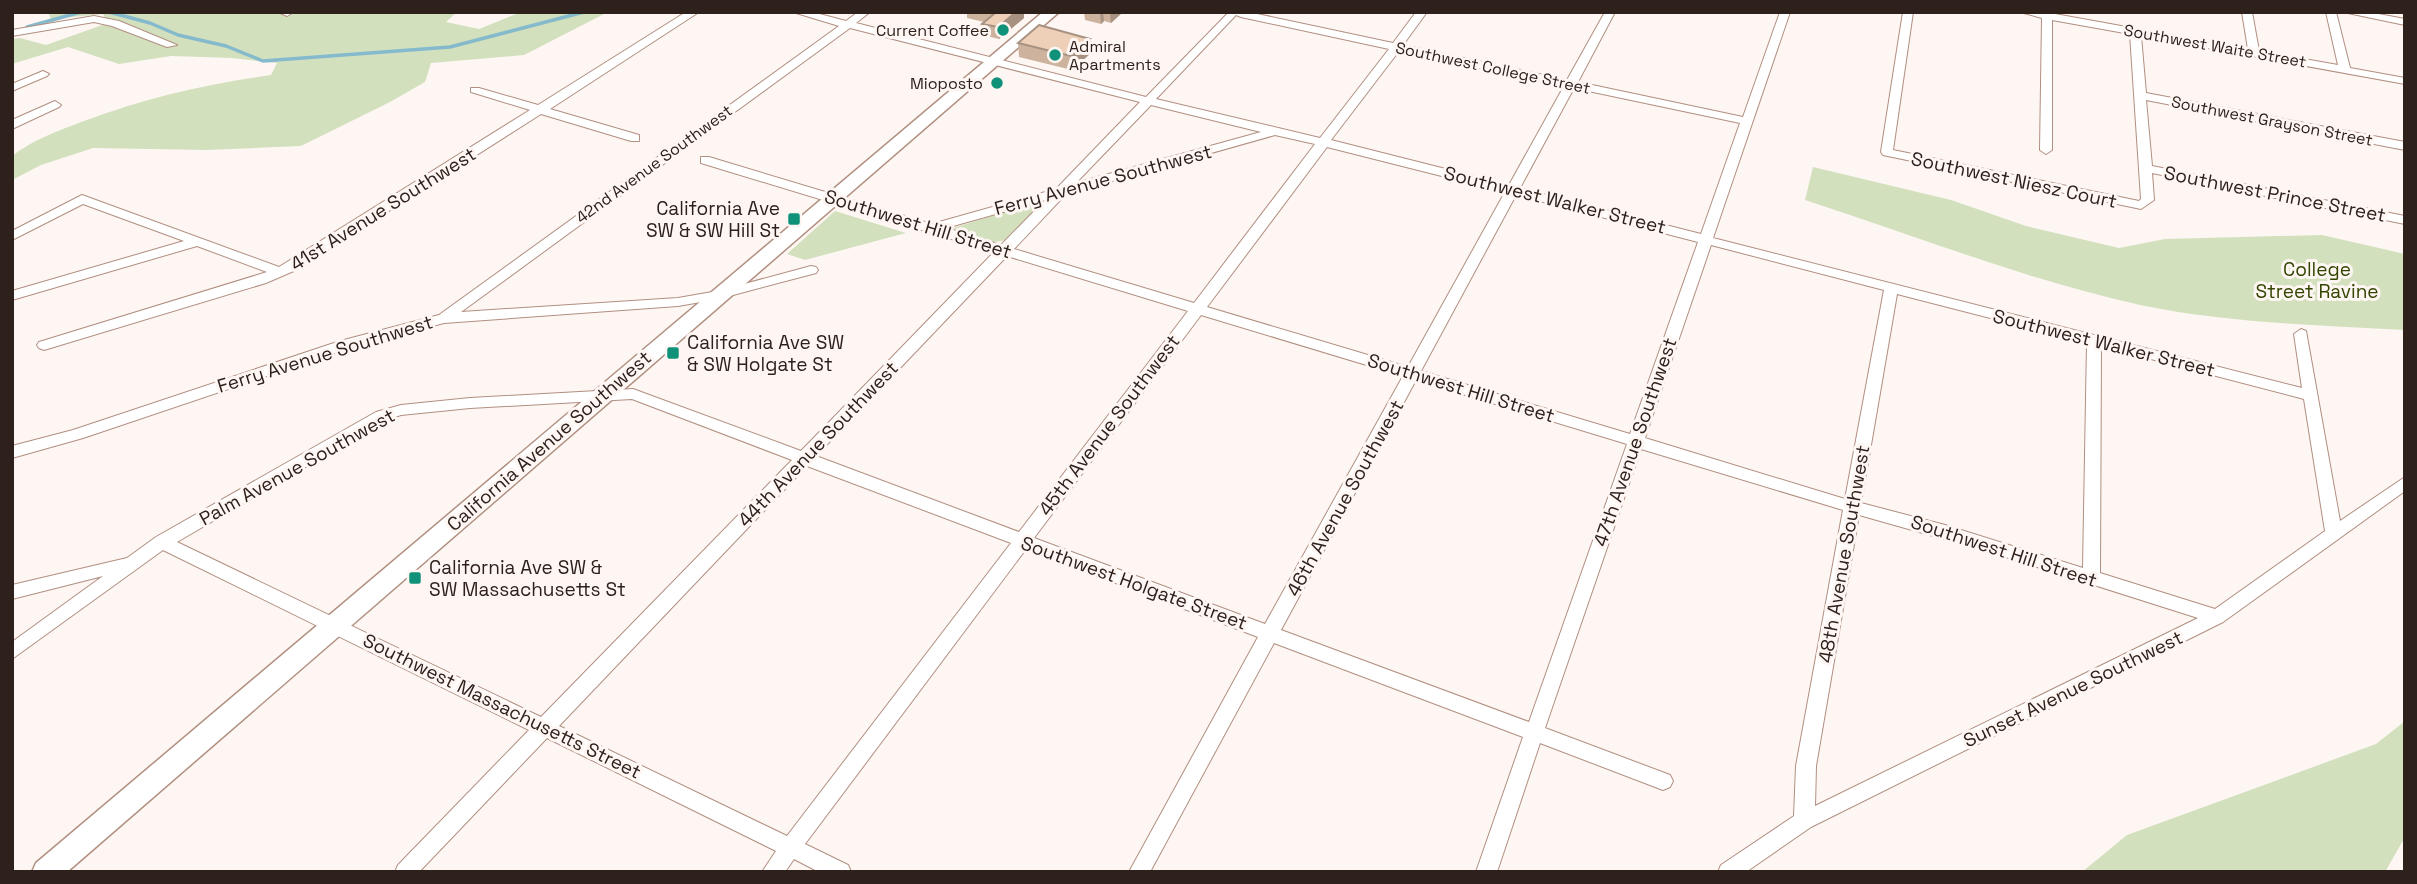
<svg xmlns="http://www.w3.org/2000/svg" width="2417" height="884" font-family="'Space Grotesk',sans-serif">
	<rect width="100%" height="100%" fill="#fef6f3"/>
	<!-- green -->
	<g fill="#d3e0be">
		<path d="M48,12H457L446,22L479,29L521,12H608L524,55L431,63L425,82L390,102L301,146L206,150L93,148L41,165L12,180V156C34,139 58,131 84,121C145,98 206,84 271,75L277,63L232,58L171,56L119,64L68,47L12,64V39L20,38L46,45L108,23L103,14L51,19Z"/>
		<path d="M1813,167L1951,200L2026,226L2119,248L2165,239L2322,235L2405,254V330C2316,325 2227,323 2140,305C2027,280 1916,236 1805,200Z"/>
		<path d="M1045,199L1007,240L995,242L950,229Z"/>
		<path d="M835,211L906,233L805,260L787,254Z"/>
		<path d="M2405,721V837L2385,872H2082L2127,835L2376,744Z"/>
	</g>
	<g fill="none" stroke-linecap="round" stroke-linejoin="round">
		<!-- stream -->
		<g stroke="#85bacd" stroke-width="3.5">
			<path d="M109,12L150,23L178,35L226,46L263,61L450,47L584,12"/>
			<path d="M27,27L81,12"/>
		</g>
		<!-- minor casing -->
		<g stroke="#b18f80" stroke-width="2">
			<g id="minor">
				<path d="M278,12H292V13L287,16Z"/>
				<path d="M686,12H699L550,109L639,135V141H631L541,114L296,270L266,283L44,350L39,348L37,345L39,342L267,272L197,246L12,300V291L184,241L83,204L12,240V231L82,195L279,267L530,110L471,92V88H479L538,105Z"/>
				<path d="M793,12H812L846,21L858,12H870L856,23L1146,97L1229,12H1248L1393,43L1416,12H1427L1403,45L1567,80L1605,12H1615L1578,82L1743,117L1780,12H1790L1713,238L2302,388L2294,334L2301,329L2306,331L2340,521L2405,477V491L2223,622L1811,827L1746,872H1718L1721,865L1794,816L1796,766L1843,510L1641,449L1545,728L1670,775L1673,781L1670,787L1663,790L1540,743L1497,872H1476L1523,737L1274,643L1150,872H1129L1258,637L1026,549L805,844L848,865L851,872H819L794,859L785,872H762L776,851L547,738L419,872H395L398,865L529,730L163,550L12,659V642L103,576L12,599V585L127,558L156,537L376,412L401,405L470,398L633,389L801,451L994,252L701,163V157H709L932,224L1056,189L1140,102L850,28L461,312L678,298L718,291L811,266L816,267L818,270L816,273L718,299L678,306L444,323L350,348L83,438L12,458V446L73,430L340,341L439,315L839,26ZM1236,15L1241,17L1389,49L1320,138L1156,99ZM1399,51L1564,86L1509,185L1331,140ZM1574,88L1740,123L1701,234L1520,188ZM1151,105L1261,132L1076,183ZM1275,135L1315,144L1194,303L1014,249L1066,194ZM1327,147L1505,192L1408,367L1207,307ZM1516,195L1698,242L1630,434L1421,371ZM1045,200L1001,245L946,228ZM1711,245L1884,290L1845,499L1645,438ZM1007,256L1188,311L1019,532L816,456ZM1897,294L2087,343L2083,568L1945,525L1861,503ZM1201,315L1403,376L1265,624L1034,538ZM2101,346L2304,399L2325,531L2215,609L2100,573ZM1416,380L1627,444L1529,722L1281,630ZM632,399L792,460L541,717L177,542L386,420L401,415L470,408ZM807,466L1011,543L787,836L559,726ZM1859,515L1990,552L2198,618L1815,806L1816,766Z"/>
				<path d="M1903,12H1913L1893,150L2139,201L2141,199L2130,34L2052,20V150L2046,154L2040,150L2042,18L2020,12H2044L2248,49L2242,12H2252L2259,51L2338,65L2326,12H2336L2350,68L2405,78V84L2141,36L2146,93L2405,142V150L2146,100L2152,166L2405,216V224L2152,173L2154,200L2141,209L1883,155L1881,152Z"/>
				<path d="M2343,12H2368L2405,19V25Z"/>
				<path d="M94,16L119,21L177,45L167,47L112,26L94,22L12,36V30Z"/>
				<path d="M43,71L49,74L47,76L12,91V84Z"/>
				<path d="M55,101L61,105L59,107L12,129V120Z"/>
			</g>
		</g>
		<!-- secondary casing -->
		<g stroke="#b18f80" stroke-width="3">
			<path id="secondary" d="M1043,12H1059L67,872H32L36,863Z"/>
		</g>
		<!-- minor -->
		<use href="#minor" fill="#fff" fill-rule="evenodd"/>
		<!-- secondary -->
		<use href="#secondary" fill="#fff" fill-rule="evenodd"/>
	</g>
	<!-- wall -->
	<g fill="#cdb29e">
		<path d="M967,12H1024V18L999,39L983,35L982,24L984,22L967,18Z"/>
		<path d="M1084,12H1123L1111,23L1104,21L1101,24L1085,20Z"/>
		<path d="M1018,43L1091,53L1072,70L1019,57Z"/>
	</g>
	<!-- shaded-wall -->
	<g fill="#a79181">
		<path d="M1016,12H1024V18L999,39L998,27Z"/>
		<path d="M1100,12H1103L1104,21L1101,24Z"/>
		<path d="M1110,12H1123L1111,23Z"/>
		<path d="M1090,39L1091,53L1072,70L1071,56Z"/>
	</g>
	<!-- building -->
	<g fill="#eecfb8" stroke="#a79181" stroke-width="2">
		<path d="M988,12H1016L998,27L982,24L994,14Z"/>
		<path d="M1039,25L1090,39L1071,56L1018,43Z"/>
	</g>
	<!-- markers -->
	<g fill="#109179" stroke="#fef6f3" stroke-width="2.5">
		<circle cx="1003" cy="30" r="7"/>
		<circle cx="1055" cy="55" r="7"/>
		<circle cx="997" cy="83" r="7"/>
		<rect x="787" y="212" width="14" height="14" rx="3.5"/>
		<rect x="666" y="346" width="14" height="14" rx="3.5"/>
		<rect x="408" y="571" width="14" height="14" rx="3.5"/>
	</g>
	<g text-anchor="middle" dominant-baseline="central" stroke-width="6" stroke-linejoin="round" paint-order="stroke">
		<!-- far-poi labels -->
		<g font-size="16" fill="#2e211b" stroke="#fef6f3" text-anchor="end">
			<text x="989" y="30">Current Coffee</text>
			<text x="1069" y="46" text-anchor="start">Admiral<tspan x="1069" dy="18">Apartments</tspan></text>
			<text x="983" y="83">Mioposto</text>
		</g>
		<!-- far-street labels -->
		<g font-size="16" fill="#2e211b" stroke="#fef6f3">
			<text transform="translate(2215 46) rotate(10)">Southwest Waite Street</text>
			<text transform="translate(1493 68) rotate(12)">Southwest College Street</text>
			<text transform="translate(2272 121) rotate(11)">Southwest Grayson Street</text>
			<text transform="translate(654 164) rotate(-36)">42nd Avenue Southwest</text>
		</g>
		<!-- street labels -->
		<g font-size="19" fill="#2e211b" stroke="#fef6f3">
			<text transform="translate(1103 180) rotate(-15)">Ferry Avenue Southwest</text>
			<text transform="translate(2014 180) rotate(12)">Southwest Niesz Court</text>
			<text transform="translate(2275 194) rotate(11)">Southwest Prince Street</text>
			<text transform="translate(1555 200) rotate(14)">Southwest Walker Street</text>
			<text transform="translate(383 209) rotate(-32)">41st Avenue Southwest</text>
			<text transform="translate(918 224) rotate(17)">Southwest Hill Street</text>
			<text transform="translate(2104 343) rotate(14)">Southwest Walker Street</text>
			<text transform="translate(325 354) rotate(-17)">Ferry Avenue Southwest</text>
			<text transform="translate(1461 388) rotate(17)">Southwest Hill Street</text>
			<text transform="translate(1109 425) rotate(-53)">45th Avenue Southwest</text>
			<text transform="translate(549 441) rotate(-41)">California Avenue Southwest</text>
			<text transform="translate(1635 442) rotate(-71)">47th Avenue Southwest</text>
			<text transform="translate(818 444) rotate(-46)">44th Avenue Southwest</text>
			<text transform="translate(297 467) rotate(-29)">Palm Avenue Southwest</text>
			<text transform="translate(1345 498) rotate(-61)">46th Avenue Southwest</text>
			<text transform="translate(2004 551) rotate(18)">Southwest Hill Street</text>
			<text transform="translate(1844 554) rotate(-80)">48th Avenue Southwest</text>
			<text transform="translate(1134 583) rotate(20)">Southwest Holgate Street</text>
			<text transform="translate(2073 689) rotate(-26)">Sunset Avenue Southwest</text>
			<text transform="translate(502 706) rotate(26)">Southwest Massachusetts Street</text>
		</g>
		<!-- poi labels -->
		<g font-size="19" fill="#2e211b" stroke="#fef6f3" text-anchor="start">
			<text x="780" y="208" text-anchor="end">California Ave<tspan x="780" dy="22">SW &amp; SW Hill St</tspan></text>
			<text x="687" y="342">California Ave SW<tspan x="687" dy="22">&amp; SW Holgate St</tspan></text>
			<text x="429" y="567">California Ave SW &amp;<tspan x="429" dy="22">SW Massachusetts St</tspan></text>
		</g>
		<!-- park labels -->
		<g font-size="19" fill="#324400" stroke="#fef6f3">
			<text x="2317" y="269">College<tspan x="2317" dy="22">Street Ravine</tspan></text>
		</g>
	</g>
	<!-- border -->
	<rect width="2417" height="884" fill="none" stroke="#2e211b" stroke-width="28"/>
</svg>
